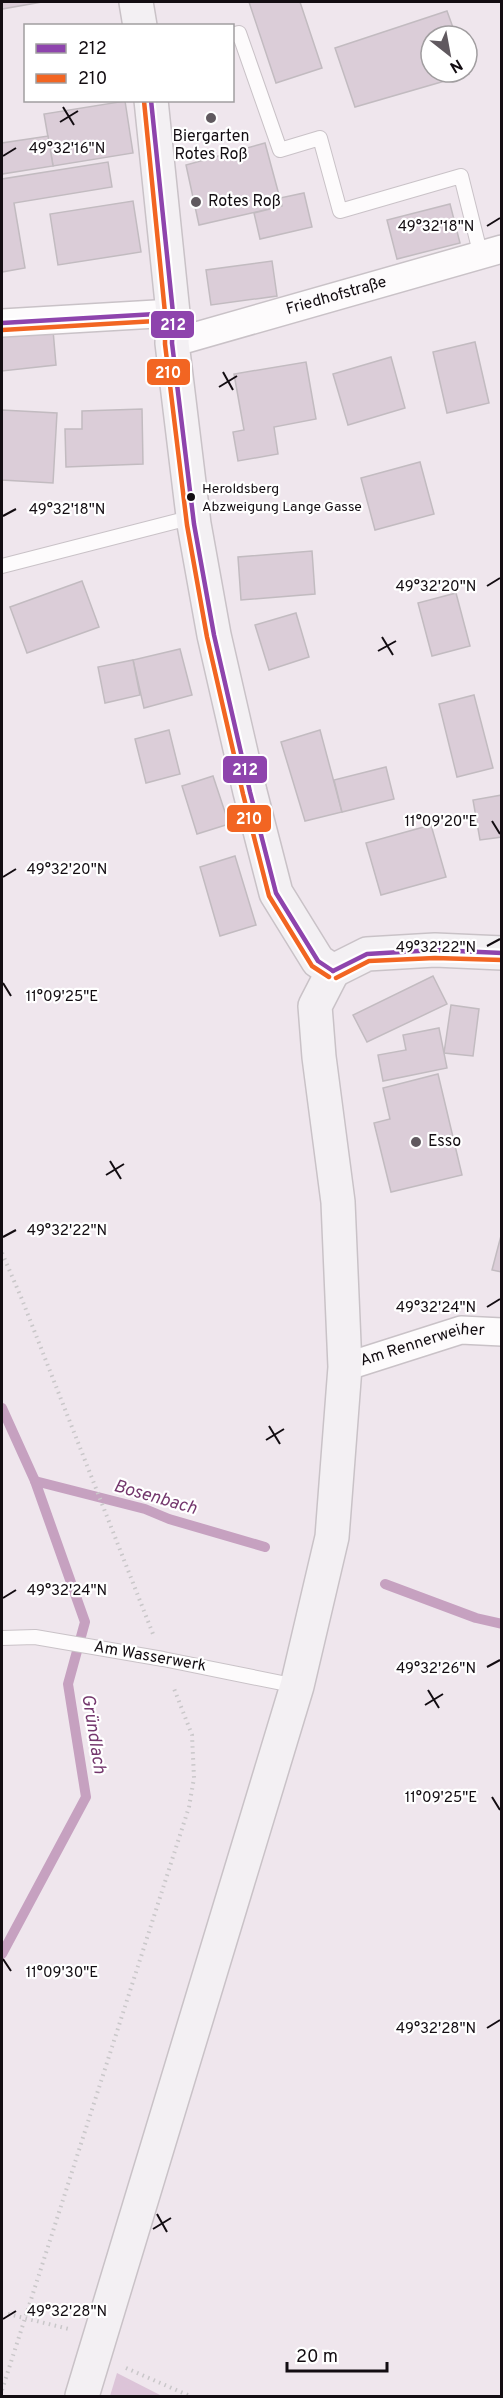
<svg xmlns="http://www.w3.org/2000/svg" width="503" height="2398" font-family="Overpass,sans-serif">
	<rect width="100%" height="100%" fill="#efe6ed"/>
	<!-- green -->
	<path fill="#dcc4d8" d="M117,2373L162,2396H163H110Z"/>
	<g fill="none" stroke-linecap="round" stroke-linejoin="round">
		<!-- stream -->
		<g stroke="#c6a1c0" stroke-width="10">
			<path d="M2,1408L35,1481L85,1622L68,1684L86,1797L2,1954"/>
			<path d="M35,1481L145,1509L169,1519L265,1547"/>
			<path d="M385,1584L476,1618L502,1624"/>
		</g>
	</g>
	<!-- building -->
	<g fill="#dbcdd8" stroke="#c2bbc0" stroke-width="1.5">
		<path d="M2,2H42L2,9Z"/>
		<path d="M249,2H300L322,68L276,83Z"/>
		<path d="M447,11L456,36H431V72H467V69L469,74L355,107L335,48Z"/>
		<path d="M125,101L133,153L53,166L44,114Z"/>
		<path d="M48,136L53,166L2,174V143Z"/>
		<path d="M265,143L282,206L199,225L186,165Z"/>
		<path d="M108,162L112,187L14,203L25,268L2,272V179Z"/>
		<path d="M304,193L312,227L260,239L254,213L282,206L280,198Z"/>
		<path d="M133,201L141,252L58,265L50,214Z"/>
		<path d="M450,204L460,243L397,259L387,220Z"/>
		<path d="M272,261L277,296L211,305L206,270Z"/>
		<path d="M53,330L56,365L2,371V335Z"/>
		<path d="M475,342L489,403L447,413L433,352Z"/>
		<path d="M391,357L405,408L348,425L333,374Z"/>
		<path d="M306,362L316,419L274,427L278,454L238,461L233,432L244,430L234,374Z"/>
		<path d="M142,409L143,464L66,467L65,429H82V411Z"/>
		<path d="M2,410L57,413L53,483L2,480Z"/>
		<path d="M420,462L434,514L375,530L361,478Z"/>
		<path d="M312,551L315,594L241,600L238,557Z"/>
		<path d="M82,581L99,627L27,653L10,607Z"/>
		<path d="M456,593L470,646L432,656L418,603Z"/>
		<path d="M296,613L309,657L269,670L255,625Z"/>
		<path d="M180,649L192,695L144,708L133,660Z"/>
		<path d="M133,660L140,695L105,703L98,667Z"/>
		<path d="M474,695L493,768L457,777L439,704Z"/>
		<path d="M169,730L180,774L146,783L135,739Z"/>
		<path d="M320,730L342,812L305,821L281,742Z"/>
		<path d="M386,767L394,799L342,812L334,780Z"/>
		<path d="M213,776L229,824L197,834L182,786Z"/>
		<path d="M502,795V837L480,840L473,800Z"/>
		<path d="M431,825L446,877L381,895L366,843Z"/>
		<path d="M235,856L256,925L220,936L200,867Z"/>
		<path d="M433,976L447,1004L367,1042L353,1015Z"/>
		<path d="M451,1005L479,1009L473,1056L444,1053Z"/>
		<path d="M439,1028L447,1068L383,1081L378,1055L406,1050L403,1035Z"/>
		<path d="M438,1074L462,1175L391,1192L374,1123L390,1119L383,1088Z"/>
		<path d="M502,1232V1272L492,1270Z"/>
	</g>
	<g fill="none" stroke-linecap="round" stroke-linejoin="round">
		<!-- lane casing -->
		<g stroke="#c9c2c7" stroke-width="16">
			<g id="lane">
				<path d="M232,35L239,33L280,150L320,138L340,211L461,176L481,256"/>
				<path d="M2,566L193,517"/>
				<path d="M2,1638L35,1637L163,1659L297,1686"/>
			</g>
		</g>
		<!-- street casing -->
		<g stroke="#c9c2c7" stroke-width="30">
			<g id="street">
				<path d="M2,323L173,313"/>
				<path id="s1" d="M172,343L502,249"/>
				<path id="s2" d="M345,1367L461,1330L502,1332"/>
			</g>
		</g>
		<!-- secondary casing -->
		<g stroke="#c9c2c7" stroke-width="36">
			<g id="secondary">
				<path d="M136,2L140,26"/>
				<path d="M151,100L173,313L172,343L194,524L214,635L250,792L276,893L318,961L333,971"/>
				<path d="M333,971L367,954L435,950L502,953"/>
				<path d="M82,2396L297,1686L332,1537L345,1367L338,1202L319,1057L315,1006L333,971"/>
			</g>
		</g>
		<!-- path -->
		<g stroke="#c9c7c9" stroke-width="4" stroke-dasharray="1.5 4.5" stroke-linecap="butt">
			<path d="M2,1253L21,1297L153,1634"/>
			<path d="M8,2314L69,2329"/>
			<path d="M126,2368L190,2396"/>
			<path d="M2,2390L189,1807L194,1778L192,1735L173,1686"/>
		</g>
		<!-- lane -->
		<use href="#lane" stroke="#fdfbfc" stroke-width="14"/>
		<!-- street -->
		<use href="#street" stroke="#fdfbfc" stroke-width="27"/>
		<!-- secondary -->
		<use href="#secondary" stroke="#f3f0f3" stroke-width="33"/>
		<!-- bus-1 casing -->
		<g stroke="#fff" stroke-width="9">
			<g id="bus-1">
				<path d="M151,100L173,313L172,343L194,524L214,635L250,792L276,893L318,961L333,971"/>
				<path d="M2,323L173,313"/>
				<path d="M333,971L367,954L435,950L502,953"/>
			</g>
		</g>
		<!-- bus-2 casing -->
		<g stroke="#fff" stroke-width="9">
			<g id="bus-2">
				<path d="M144,101L165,313V344L187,525L207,637L243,794L269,896L312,966L329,977"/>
				<path d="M2,330L173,320"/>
				<path d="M336,978L369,961L435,958L502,960"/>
			</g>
		</g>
		<!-- bus-1 -->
		<use href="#bus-1" stroke="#8e44ad" stroke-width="4.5"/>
		<!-- bus-2 -->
		<use href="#bus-2" stroke="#f26522" stroke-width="4.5"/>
	</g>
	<!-- ticks -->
	<path fill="none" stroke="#130d12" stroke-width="2" d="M63,107L74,125M60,122L78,111M3,156L16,148M487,226L500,218M223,372L233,390M219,387L237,376M3,516L16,509M487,586L500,578M382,637L393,655M378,651L396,641M492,821L500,834M3,877L16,869M487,946L500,939M3,983L11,996M110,1161L121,1179M106,1175L124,1164M3,1237L16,1230M487,1307L500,1299M269,1426L280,1444M266,1440L284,1429M3,1598L16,1590M487,1667L500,1660M428,1690L439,1708M425,1705L443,1694M492,1797L500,1810M3,1959L11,1971M487,2028L500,2020M157,2214L167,2232M153,2229L171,2218M3,2319L16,2311"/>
	<!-- markers -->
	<g fill="#60595f" stroke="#fff" stroke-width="2">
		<circle cx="211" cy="118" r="6"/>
		<circle cx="196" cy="202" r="6"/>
		<circle cx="416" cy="1142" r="6"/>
	</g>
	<circle fill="#130d12" stroke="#fff" stroke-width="2" cx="191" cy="497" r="5"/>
	<g text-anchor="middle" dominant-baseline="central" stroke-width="4.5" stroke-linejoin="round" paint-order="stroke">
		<!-- bus labels -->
		<g font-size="14" fill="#130d12" stroke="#fff" text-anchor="start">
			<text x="202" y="489">Heroldsberg<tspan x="202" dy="18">Abzweigung Lange Gasse</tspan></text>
		</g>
		<!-- poi labels -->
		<g font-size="16" fill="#130d12" stroke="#fff" text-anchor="start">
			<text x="211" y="137" text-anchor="middle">Biergarten<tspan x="211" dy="18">Rotes Roß</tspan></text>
			<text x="208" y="202">Rotes Roß</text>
			<text x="428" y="1142">Esso</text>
		</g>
		<!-- street labels -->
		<g font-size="16" fill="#130d12" stroke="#fff">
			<text stroke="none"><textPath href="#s1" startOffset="171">Friedhofstraße</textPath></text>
			<text stroke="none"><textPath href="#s2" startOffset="81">Am Rennerweiher</textPath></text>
			<text transform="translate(150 1657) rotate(10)">Am Wasserwerk</text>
		</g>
		<!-- water labels -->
		<g font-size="18" font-style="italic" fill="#74376d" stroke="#fff">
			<text transform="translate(155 1498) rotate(16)">Bosenbach</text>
			<text transform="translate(93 1734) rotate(81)">Gründlach</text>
		</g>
	</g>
	<g font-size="15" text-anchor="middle" fill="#130d12" stroke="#fff" stroke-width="4.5" stroke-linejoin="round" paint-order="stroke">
		<text x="67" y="153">49°32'16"N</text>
		<text x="436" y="231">49°32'18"N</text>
		<text x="67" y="514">49°32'18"N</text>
		<text x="436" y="591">49°32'20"N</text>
		<text x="441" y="826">11°09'20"E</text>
		<text x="67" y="874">49°32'20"N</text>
		<text x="436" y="952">49°32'22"N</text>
		<text x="62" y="1001">11°09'25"E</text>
		<text x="67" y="1235">49°32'22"N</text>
		<text x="436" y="1312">49°32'24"N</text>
		<text x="67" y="1595">49°32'24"N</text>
		<text x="436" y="1673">49°32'26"N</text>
		<text x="441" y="1802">11°09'25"E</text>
		<text x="62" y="1977">11°09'30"E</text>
		<text x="436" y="2033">49°32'28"N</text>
		<text x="67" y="2316">49°32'28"N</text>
	</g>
	<g stroke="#fff" stroke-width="2">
		<rect x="150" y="310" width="45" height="29" rx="6" fill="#8e44ad"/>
		<rect x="146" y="358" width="45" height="28" rx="6" fill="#f26522"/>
		<rect x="222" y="755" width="46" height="29" rx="6" fill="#8e44ad"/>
		<rect x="226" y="804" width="46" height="29" rx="6" fill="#f26522"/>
	</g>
	<g font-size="16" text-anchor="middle" font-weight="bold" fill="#fff">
		<text x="173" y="330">212</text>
		<text x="168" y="378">210</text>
		<text x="245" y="775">212</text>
		<text x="249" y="824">210</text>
	</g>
	<!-- border -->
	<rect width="503" height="2398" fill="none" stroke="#130d12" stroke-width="6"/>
	<!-- legend -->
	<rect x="24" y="24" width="210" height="78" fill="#ffffff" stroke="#a19ea0" stroke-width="1.5"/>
	<rect x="36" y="44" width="30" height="9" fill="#8e44ad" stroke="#a19ea0" stroke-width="1.5"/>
	<text x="78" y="54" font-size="18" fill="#130d12">212</text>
	<rect x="36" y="74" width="30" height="9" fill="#f26522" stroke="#a19ea0" stroke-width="1.5"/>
	<text x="78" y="84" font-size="18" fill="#130d12">210</text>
	<!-- north arrow -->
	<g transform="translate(449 54) rotate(149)"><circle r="28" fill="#ffffff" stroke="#a19ea0" stroke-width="1.5"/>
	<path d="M0-4.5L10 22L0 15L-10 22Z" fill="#60595f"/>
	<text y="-9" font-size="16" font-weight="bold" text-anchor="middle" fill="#130d12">N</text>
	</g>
	<!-- scale -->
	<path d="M287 2362v9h100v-9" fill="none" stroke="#130d12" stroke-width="3"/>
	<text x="296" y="2362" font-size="18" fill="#130d12" stroke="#ffffff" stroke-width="4.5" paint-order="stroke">20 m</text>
</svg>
